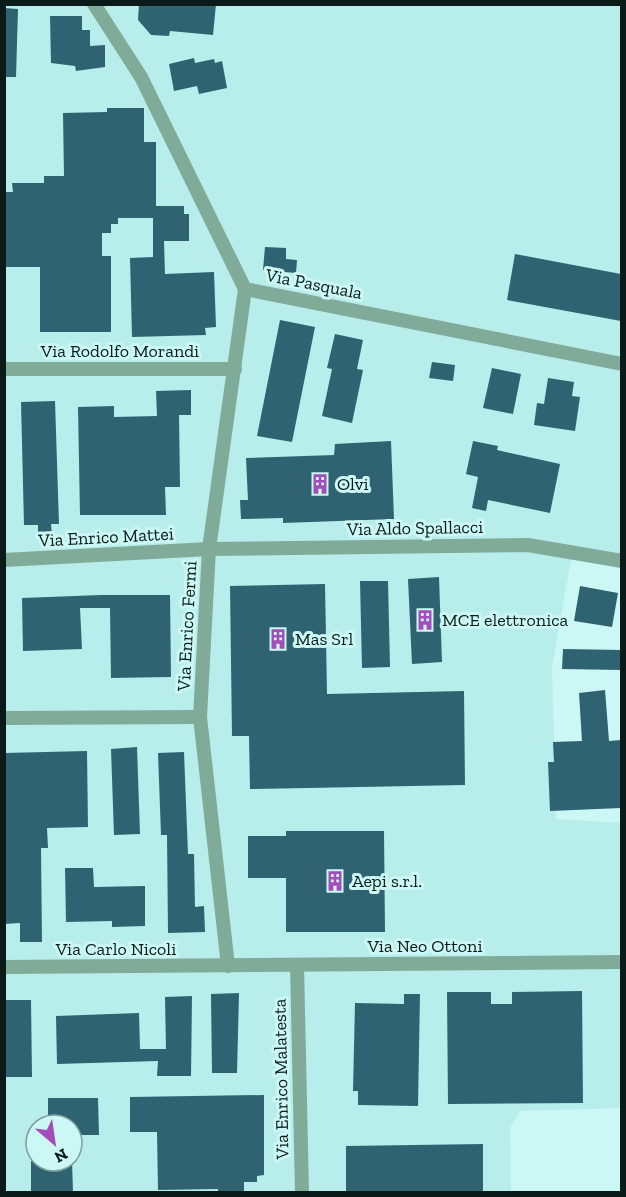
<svg xmlns="http://www.w3.org/2000/svg" width="626" height="1197" font-family="'Zilla Slab',serif">
	<rect width="100%" height="100%" fill="#cbf7f5"/>
	<!-- built -->
	<path fill="#b7edea" fill-rule="evenodd" d="M5,5H621V561L572,554L552,666L556,819L621,823V1108L520,1111L510,1128L511,1192H5ZM36,1125H72V1161H36Z"/>
	<!-- building -->
	<g fill="#2f6371">
		<path d="M139,4H216L213,35L170,31L169,36L151,35L138,20Z"/>
		<path d="M4,8L18,9L16,77H4Z"/>
		<path d="M50,16H82V30H90V46L105,45V67L76,71L75,66L51,63Z"/>
		<path d="M194,58L195,63L214,59L215,63L222,61L227,88L199,94L197,86L174,91L169,64Z"/>
		<path d="M107,108H144V142H156V206H184V214H189V241H164L165,274L214,272L216,327L205,328L206,335L132,337L130,258L153,257V218H118V224H111V233H102V256H111V332H40V267H4V192H13L12,183H44V176H64L63,113L107,112Z"/>
		<path d="M265,247L286,248V259L297,260L296,273L263,270Z"/>
		<path d="M515,254L621,274V321L507,300Z"/>
		<path d="M280,320L315,327L292,442L257,436Z"/>
		<path d="M335,334L363,340L357,369L363,370L352,423L322,416L332,369L327,368Z"/>
		<path d="M432,362L455,365L453,381L429,378Z"/>
		<path d="M492,368L521,374L513,414L483,408Z"/>
		<path d="M548,378L574,382L572,396L580,397L575,431L534,425L537,403L544,404Z"/>
		<path d="M191,390V415H179L180,487H165L166,515H80L78,407L114,406V417L157,416L156,391Z"/>
		<path d="M55,401L59,524H51L52,535H38V525H24L21,402Z"/>
		<path d="M391,441L394,519L283,523V518L241,519L240,500H248L246,458L334,455L335,444Z"/>
		<path d="M473,441L498,446L497,450L560,464L550,513L488,500L486,511L472,508L478,477L466,474Z"/>
		<path d="M439,577L442,662L412,664L408,579Z"/>
		<path d="M360,581H388L390,667L362,668Z"/>
		<path d="M325,584L327,694L464,691L465,785L250,789L249,736H232L230,586Z"/>
		<path d="M580,586L618,593L612,627L574,621Z"/>
		<path d="M101,595H170L171,677L111,678L110,608H80L82,649L23,651L22,598Z"/>
		<path d="M563,649L621,650V670L562,669Z"/>
		<path d="M605,690L609,741L621,740V808L550,811L548,762H554L553,742L582,741L579,693Z"/>
		<path d="M137,747L140,834L114,835L111,749Z"/>
		<path d="M87,751L88,827L47,828L48,848H41L42,942H20V923L4,924V753Z"/>
		<path d="M184,752L188,854H194L195,907L204,906L205,932L168,933L167,835H161L158,753Z"/>
		<path d="M286,831H384L385,932H286V878H248V836H286Z"/>
		<path d="M65,868H93L94,887L145,886V926L112,927V921L66,922Z"/>
		<path d="M582,991L583,1103L448,1104L447,992H491V1004H512V992Z"/>
		<path d="M239,993L237,1073H212L211,994Z"/>
		<path d="M404,994H420L418,1106L358,1105V1091H353L355,1003L404,1004Z"/>
		<path d="M192,996L191,1076H157L158,1061L57,1064L56,1016L139,1013L140,1049H166L165,997Z"/>
		<path d="M4,1000H31L32,1077H4Z"/>
		<path d="M264,1095V1175L257,1176V1182H244V1192H218V1189L158,1190L157,1132H130V1097Z"/>
		<path d="M48,1098H98L99,1135H72V1125H48Z"/>
		<path d="M483,1144V1192H346V1146Z"/>
		<path d="M31,1161H72L73,1192H31Z"/>
	</g>
	<g fill="none" stroke-linecap="round" stroke-linejoin="round">
		<!-- minor -->
		<g stroke="#80ab98" stroke-width="14">
			<path d="M94,4L141,77L245,289L622,364"/>
			<path d="M4,369H235"/>
			<path d="M4,560L209,549L528,545L622,561"/>
			<path d="M4,718L200,717"/>
			<path d="M297,965L302,1192"/>
			<path d="M228,966L200,717L209,549L245,289"/>
			<path d="M4,967L622,962"/>
		</g>
	</g>
	<!-- icons -->
	<defs>
		<g id="building-bare" transform="scale(1.62)"><path d="M-4-6H4V6H1V3H-1V6H-4ZM-2.5-4.3h1.7v1.8h-1.7ZM.8-4.3h1.7v1.8H.8ZM-2.5-1h1.7V.8h-1.7ZM.8-1h1.7V.8H.8Z" fill="#a34cba" stroke="#cbf7f5" stroke-width="2.5" paint-order="stroke"/></g>
	</defs>
	<g fill-rule="evenodd">
		<use href="#building-bare" x="320" y="484"/>
		<use href="#building-bare" x="425" y="620"/>
		<use href="#building-bare" x="278" y="639"/>
		<use href="#building-bare" x="335" y="881"/>
	</g>
	<g text-anchor="middle" dominant-baseline="central" stroke-width="6" stroke-linejoin="round" paint-order="stroke">
		<!-- street labels -->
		<g font-size="18" fill="#091a19" stroke="#cbf7f5">
			<text transform="translate(314 284) rotate(11)">Via Pasquala</text>
			<text x="120" y="351">Via Rodolfo Morandi</text>
			<text transform="translate(415 528) rotate(-1)">Via Aldo Spallacci</text>
			<text transform="translate(106 537) rotate(-3)">Via Enrico Mattei</text>
			<text transform="translate(187 626) rotate(-87)">Via Enrico Fermi</text>
			<text x="425" y="946">Via Neo Ottoni</text>
			<text x="116" y="949">Via Carlo Nicoli</text>
			<text transform="translate(281 1079) rotate(-91)">Via Enrico Malatesta</text>
		</g>
		<!-- poi labels -->
		<g font-size="18" fill="#091a19" stroke="#cbf7f5" text-anchor="start">
			<text x="337" y="484">Olvi</text>
			<text x="442" y="620">MCE elettronica</text>
			<text x="295" y="639">Mas Srl</text>
			<text x="352" y="881">Aepi s.r.l.</text>
		</g>
	</g>
	<!-- border -->
	<rect width="626" height="1197" fill="none" stroke="#091a19" stroke-width="12"/>
	<!-- north arrow -->
	<g transform="translate(54 1143) rotate(151)"><circle r="28" fill="#cbf7f5" stroke="#7d9f9d" stroke-width="1.5"/>
	<path d="M0-4.5L10 22L0 15L-10 22Z" fill="#a34cba"/>
	<text y="-9" font-size="16" font-weight="bold" text-anchor="middle" fill="#091a19">N</text>
	</g>
</svg>
